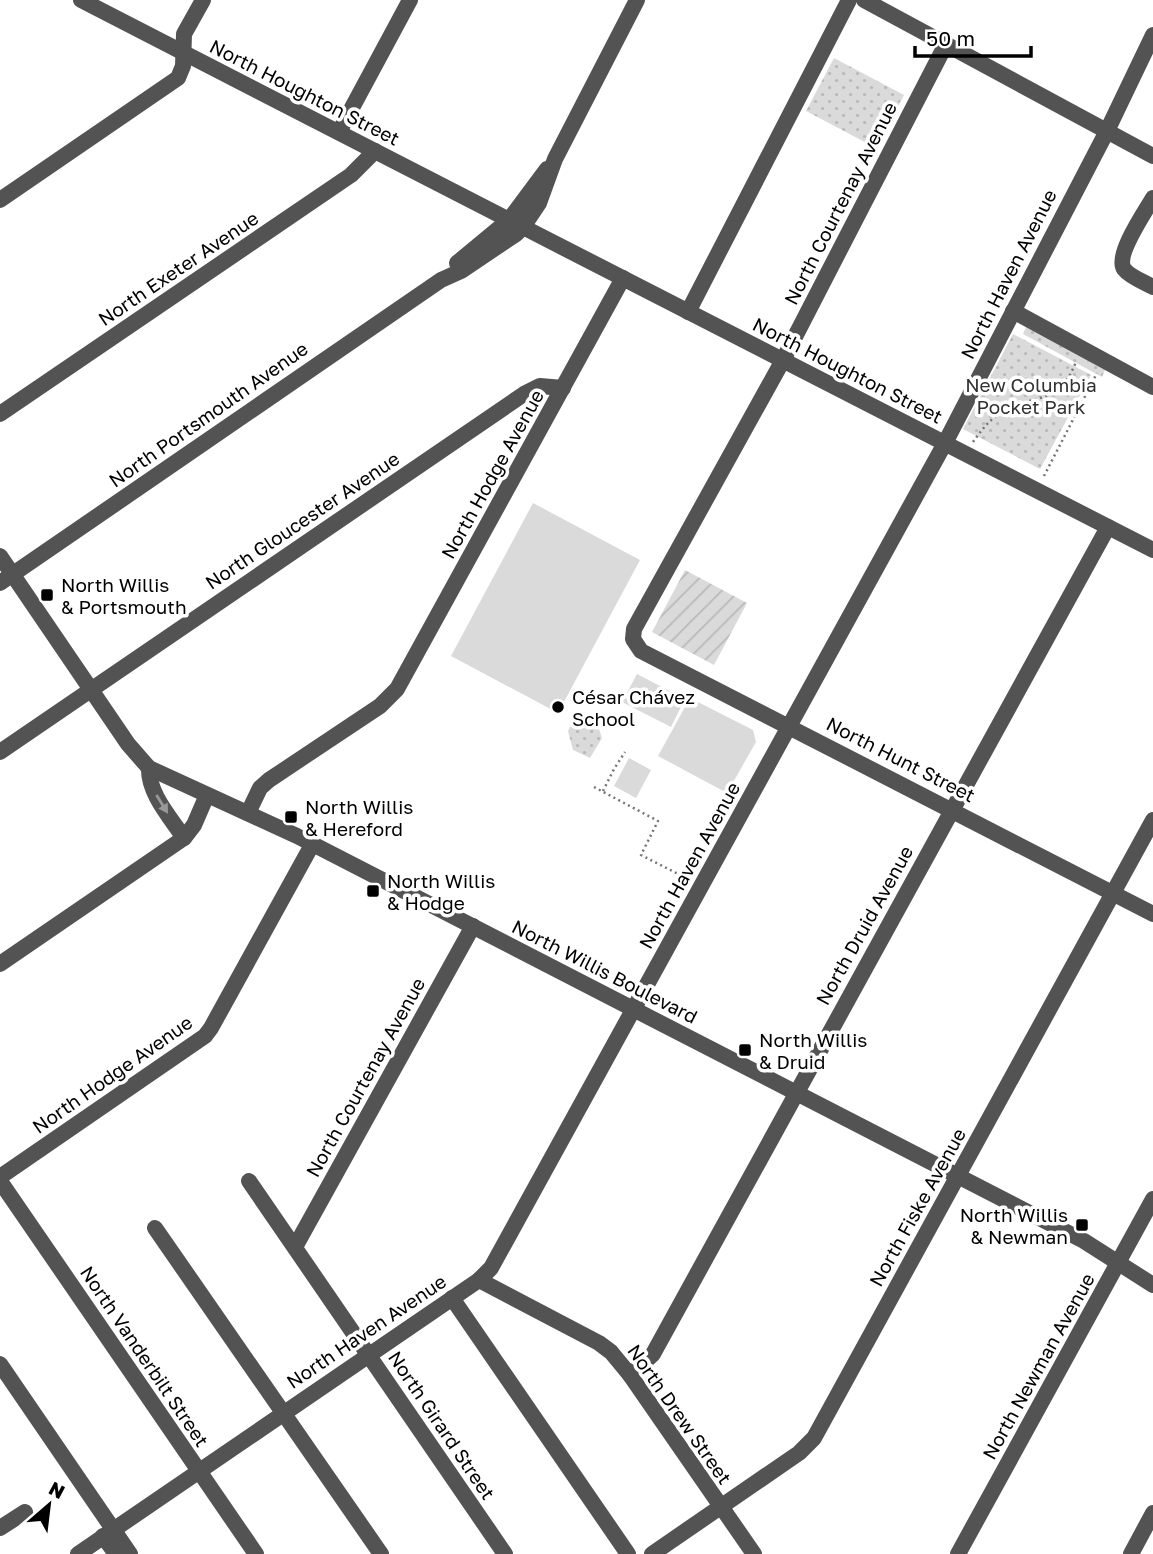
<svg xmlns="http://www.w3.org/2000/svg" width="1153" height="1554" font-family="'Golos Text',sans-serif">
	<defs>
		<pattern id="grass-dots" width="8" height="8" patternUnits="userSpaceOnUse" patternTransform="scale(1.75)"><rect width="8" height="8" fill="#dadada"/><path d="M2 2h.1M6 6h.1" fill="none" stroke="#b9b9b9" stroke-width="1.8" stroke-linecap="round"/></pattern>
		<pattern id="garden-furrows" width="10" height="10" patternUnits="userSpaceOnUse" patternTransform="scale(1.75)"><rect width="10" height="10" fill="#dadada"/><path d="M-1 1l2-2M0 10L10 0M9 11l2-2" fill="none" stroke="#b9b9b9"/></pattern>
	</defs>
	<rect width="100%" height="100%" fill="#fff"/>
	<!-- grass -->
	<g fill="url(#grass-dots)">
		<path d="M834,58L904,95L876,148L806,111Z"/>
		<path d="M1026,327L1105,370L1102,377L1023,334Z"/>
		<path d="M1013,334L1091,375L1040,469L963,429Z"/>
		<path d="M584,716L597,723L602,738L590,758L573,750L568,731L574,719Z"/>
	</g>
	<!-- garden -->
	<path fill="url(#garden-furrows)" d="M685,570L747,603L714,665L652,632Z"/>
	<!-- pitch -->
	<g fill="#dadada">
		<path d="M533,503L640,560L558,713L451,656Z"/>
		<path d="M637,674L685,699L671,727L622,702Z"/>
		<path d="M690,698L753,730L756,742L727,793L658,756Z"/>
		<path d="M629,758L651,770L636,798L614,786Z"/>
	</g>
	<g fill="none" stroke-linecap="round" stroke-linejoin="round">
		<!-- path -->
		<g stroke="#757575" stroke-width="2.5" stroke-dasharray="2 3.5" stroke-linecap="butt">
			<path d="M973,442C983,428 992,416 1008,409C1043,392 1058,405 1076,362"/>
			<path d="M1044,476L1097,373"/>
			<path d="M594,787L658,821L641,855L688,879"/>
			<path d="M603,791L614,769L625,752"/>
		</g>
		<!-- minor -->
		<g stroke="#535353" stroke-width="16">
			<path d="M81,0L509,220"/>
			<path d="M864,0L1153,156"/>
			<path d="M946,44L783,360L634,629L633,639L641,651L1153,914"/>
			<path d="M339,132L410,0"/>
			<path d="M1153,198C1145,212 1115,255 1124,269C1130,277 1144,282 1153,287"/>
			<path d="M0,200L178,78L183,66L184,34L203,0"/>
			<path d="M523,227L1153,550"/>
			<path d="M457,263L509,220L547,169"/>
			<path d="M1013,311L1153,387"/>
			<path d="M688,312L849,0"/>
			<path d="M0,414L351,175L375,151"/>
			<path d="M0,556L128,744L149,768L297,836L1084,1241L1153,1285"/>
			<path d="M0,583L441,280L461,271L516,234L523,227L539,203L555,159L637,0"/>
			<path d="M0,752L524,394L540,386L563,388"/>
			<path d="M149,768C148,793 170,817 184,838"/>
			<path d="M248,813L260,788L269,780L380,706L397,689L623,278"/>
			<path d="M0,964L184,838L194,825L207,795"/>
			<path d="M0,1177L205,1036L211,1028L313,843"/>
			<path d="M0,1181L256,1554"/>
			<path d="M249,1181L505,1554"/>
			<path d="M155,1228L381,1554"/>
			<path d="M295,1247L473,926"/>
			<path d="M479,1280L599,1343L611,1352L630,1375L754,1554"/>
			<path d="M452,1298L628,1554"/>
			<path d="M0,1364L130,1554"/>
			<path d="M630,1375L653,1354L1108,527"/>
			<path d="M0,1528L25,1512"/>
			<path d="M103,1536L116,1554"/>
			<path d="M78,1554L479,1280L491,1268L945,443L1107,131L1153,35"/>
			<path d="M652,1554L799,1453L814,1438L1153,820"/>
			<path d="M958,1554L1153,1199"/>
			<path d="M1131,1554L1153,1513"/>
		</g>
	</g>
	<!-- one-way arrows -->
	<defs><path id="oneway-solid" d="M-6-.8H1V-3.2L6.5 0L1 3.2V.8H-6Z" transform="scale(1.75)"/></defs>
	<use fill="#989898" href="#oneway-solid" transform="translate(162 804) rotate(58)"/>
	<!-- markers -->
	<g fill="#000" stroke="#fff" stroke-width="2.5">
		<rect x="40" y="588" width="14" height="14" rx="3.5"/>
		<circle cx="558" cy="707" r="7"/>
		<rect x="284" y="810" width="14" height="14" rx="3.5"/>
		<rect x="366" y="884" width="14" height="14" rx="3.5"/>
		<rect x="738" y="1043" width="14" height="14" rx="3.5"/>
		<rect x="1075" y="1218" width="14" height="14" rx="3.5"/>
	</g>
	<g text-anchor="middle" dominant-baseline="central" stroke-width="7" stroke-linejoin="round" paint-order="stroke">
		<!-- street labels -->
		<g font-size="19" fill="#000" stroke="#fff">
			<text transform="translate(305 92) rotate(27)">North Houghton Street</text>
			<text transform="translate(840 203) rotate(-63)">North Courtenay Avenue</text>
			<text transform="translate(178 268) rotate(-34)">North Exeter Avenue</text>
			<text transform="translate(1008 274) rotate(-63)">North Haven Avenue</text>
			<text transform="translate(848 370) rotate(27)">North Houghton Street</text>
			<text transform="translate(208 414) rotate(-35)">North Portsmouth Avenue</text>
			<text transform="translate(492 474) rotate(-61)">North Hodge Avenue</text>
			<text transform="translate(302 520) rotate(-34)">North Gloucester Avenue</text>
			<text transform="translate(901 759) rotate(27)">North Hunt Street</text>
			<text transform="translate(689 865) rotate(-61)">North Haven Avenue</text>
			<text transform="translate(864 925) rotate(-61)">North Druid Avenue</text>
			<text transform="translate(605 971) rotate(27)">North Willis Boulevard</text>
			<text transform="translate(112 1074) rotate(-35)">North Hodge Avenue</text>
			<text transform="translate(365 1077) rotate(-61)">North Courtenay Avenue</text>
			<text transform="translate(917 1207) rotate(-61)">North Fiske Avenue</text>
			<text transform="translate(366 1331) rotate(-34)">North Haven Avenue</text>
			<text transform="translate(145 1356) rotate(56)">North Vanderbilt Street</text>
			<text transform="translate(1038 1366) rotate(-61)">North Newman Avenue</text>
			<text transform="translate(680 1414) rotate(55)">North Drew Street</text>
			<text transform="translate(442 1425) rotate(56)">North Girard Street</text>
		</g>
		<!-- park labels -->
		<g font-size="19" fill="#313131" stroke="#fff">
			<text x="1031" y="384">New Columbia<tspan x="1031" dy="22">Pocket Park</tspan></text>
		</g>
		<!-- poi labels -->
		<g font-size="19" fill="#000" stroke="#fff" text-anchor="start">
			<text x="61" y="584">North Willis<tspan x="61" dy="22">&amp; Portsmouth</tspan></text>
			<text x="572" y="696">César Chávez<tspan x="572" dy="22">School</tspan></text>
			<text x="305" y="806">North Willis<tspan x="305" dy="22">&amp; Hereford</tspan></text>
			<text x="387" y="880">North Willis<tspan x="387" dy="22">&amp; Hodge</tspan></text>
			<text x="759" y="1039">North Willis<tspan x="759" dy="22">&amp; Druid</tspan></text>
			<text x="1068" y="1214" text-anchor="end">North Willis<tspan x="1068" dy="22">&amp; Newman</tspan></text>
		</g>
	</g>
	<!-- north arrow -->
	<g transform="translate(49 1505) rotate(28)" stroke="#ffffff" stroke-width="5" paint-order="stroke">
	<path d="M0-5L12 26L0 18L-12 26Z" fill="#000000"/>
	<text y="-10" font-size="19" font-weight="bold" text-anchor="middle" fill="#000000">N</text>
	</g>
	<!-- scale -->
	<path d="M915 46v10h116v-10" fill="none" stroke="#000000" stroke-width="3.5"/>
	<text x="926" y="46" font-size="21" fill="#000000" stroke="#ffffff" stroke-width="5" paint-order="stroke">50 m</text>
</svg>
